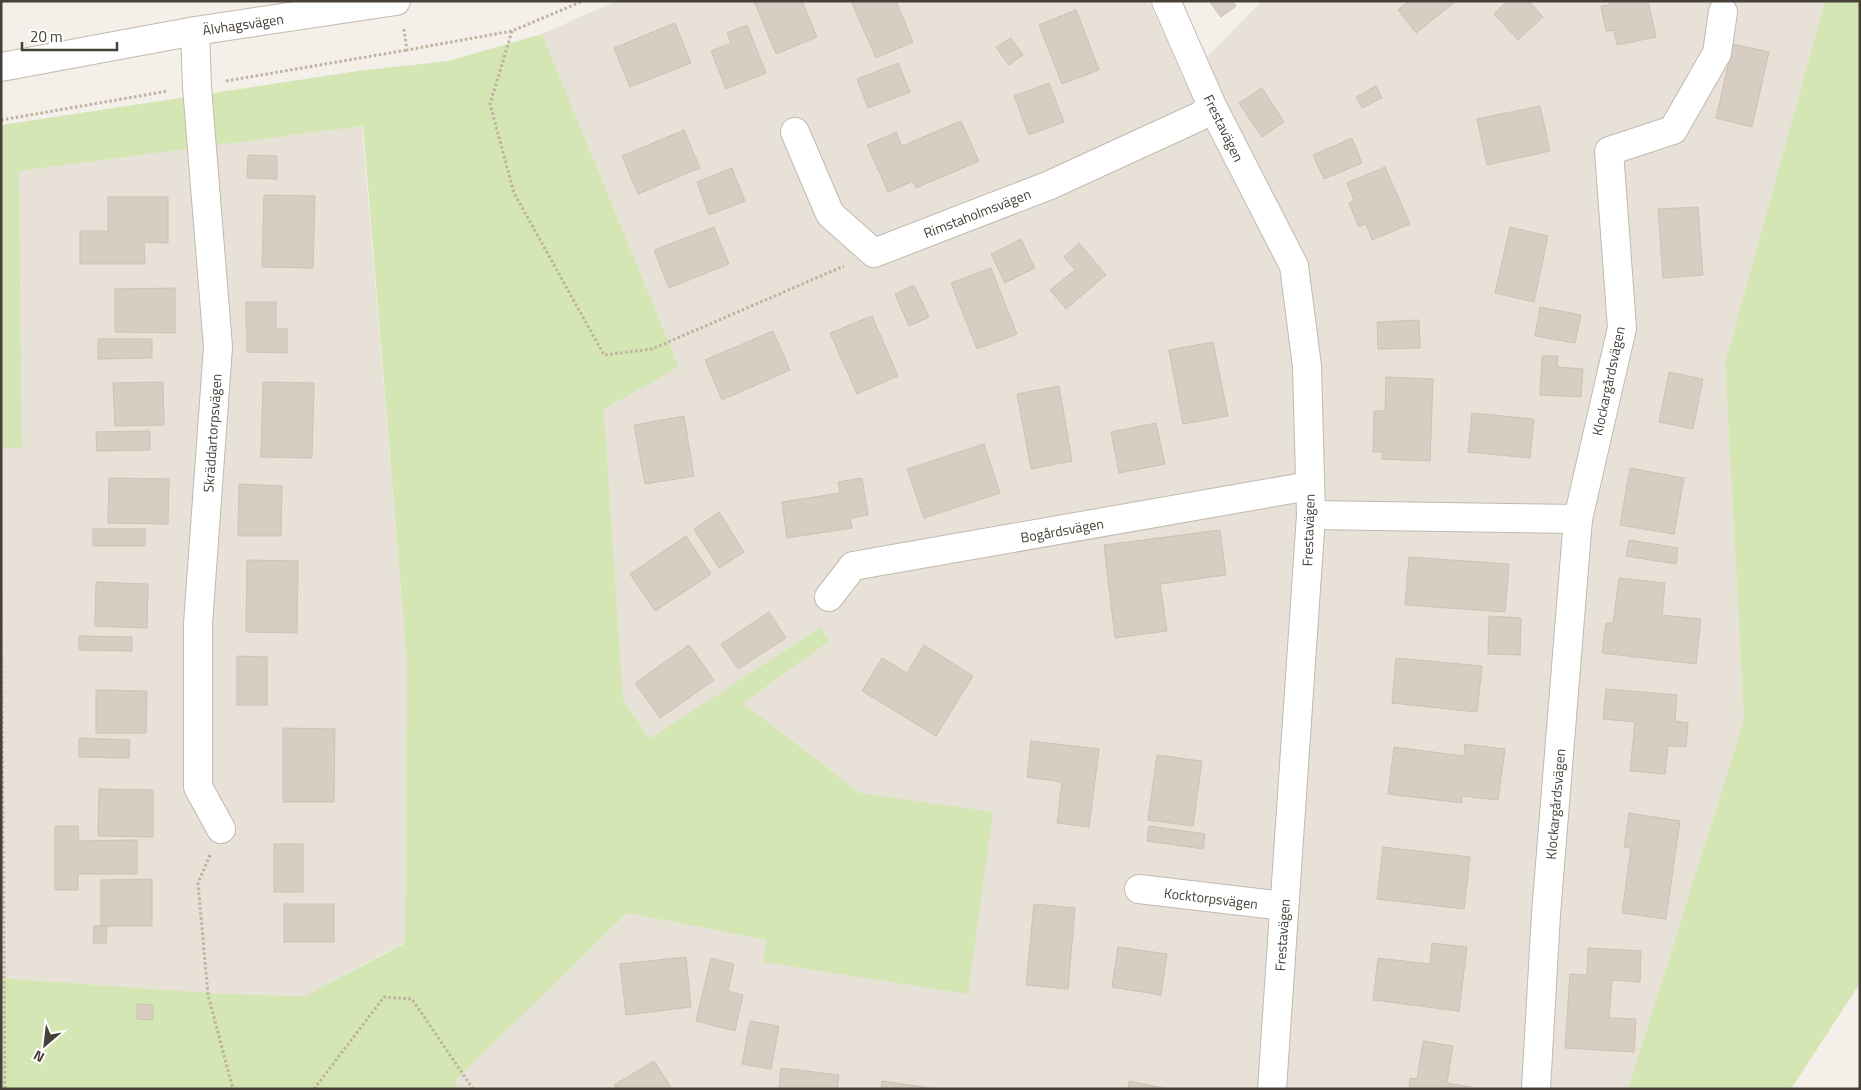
<svg xmlns="http://www.w3.org/2000/svg" width="1861" height="1090" font-family="'Titillium Web',sans-serif">
	<rect width="100%" height="100%" fill="#f4f0e9"/>
	<!-- residential -->
	<g fill="#e7e1d8">
		<path d="M616,1H1149L1184,80L1262,1H1825L1725,363L1744,720L1628,1089H461L455,1081L627,913L766,940L763,962L993,813L860,793L743,703L830,641L820,627L650,739L623,699L604,408L679,367L542,34Z"/>
		<path d="M362,126L407,665L405,942L305,996L223,994L1,978V448H22L19,171Z"/>
	</g>
	<!-- green -->
	<g fill="#d4e6b4">
		<path d="M1825,1H1860V983L1791,1089H1628L1744,720L1725,363Z"/>
		<path d="M542,34L679,367L604,409L623,699L650,739L820,627L830,641L743,703L860,793L993,812L968,994L763,962L766,940L627,913L455,1081L460,1089H1V978L223,994L305,996L405,943L407,665L363,126L19,171L22,448H1V125L358,71L448,61Z"/>
	</g>
	<!-- building -->
	<g fill="#d8cdc2" stroke="#cfc1b3">
		<path d="M754,1H802L817,37L776,54Z"/>
		<path d="M851,1H896L913,42L876,58Z"/>
		<path d="M1209,1H1233L1236,6L1221,17Z"/>
		<path d="M1409,1H1456L1416,33L1398,10Z"/>
		<path d="M1507,1H1529L1543,17L1518,40L1494,14Z"/>
		<path d="M1609,1H1648L1656,37L1617,45L1614,30L1606,31L1601,6L1610,5Z"/>
		<path d="M1076,10L1099,70L1062,84L1039,25Z"/>
		<path d="M675,23L691,63L630,87L614,48Z"/>
		<path d="M747,25L766,73L726,89L711,51L731,43L727,33Z"/>
		<path d="M1011,38L1023,55L1009,65L996,47Z"/>
		<path d="M1733,44L1769,52L1752,127L1716,118Z"/>
		<path d="M898,63L910,92L868,108L857,79Z"/>
		<path d="M1049,83L1064,122L1029,135L1014,96Z"/>
		<path d="M1376,86L1382,98L1362,108L1356,97Z"/>
		<path d="M1262,88L1284,122L1262,137L1239,103Z"/>
		<path d="M1540,106L1550,151L1487,165L1477,119Z"/>
		<path d="M961,121L979,161L916,188L913,181L888,192L867,145L896,132L902,146Z"/>
		<path d="M684,130L700,168L638,194L622,156Z"/>
		<path d="M1352,138L1362,163L1324,179L1313,155Z"/>
		<path d="M248,155L277,156V179L247,178Z"/>
		<path d="M1385,167L1410,224L1372,240L1366,224L1359,227L1349,203L1354,200L1347,183Z"/>
		<path d="M732,168L745,201L709,215L697,182Z"/>
		<path d="M264,195L315,196L313,268L262,267Z"/>
		<path d="M108,197H168V243L144,242L145,264H80V231H108Z"/>
		<path d="M1698,207L1703,275L1663,278L1658,209Z"/>
		<path d="M714,227L729,264L669,288L654,250Z"/>
		<path d="M1510,227L1548,236L1534,302L1495,293Z"/>
		<path d="M1021,239L1035,268L1005,283L991,254Z"/>
		<path d="M1079,243L1106,275L1066,309L1050,290L1075,270L1064,257Z"/>
		<path d="M991,268L1017,334L977,349L951,283Z"/>
		<path d="M914,285L929,317L909,326L895,294Z"/>
		<path d="M175,288V333L115,332V289Z"/>
		<rect x="246" y="302" width="30" height="25"/>
		<path d="M1540,307L1581,315L1575,343L1535,336Z"/>
		<path d="M872,316L898,376L857,394L830,333Z"/>
		<path d="M1419,320L1420,348L1378,349L1377,322Z"/>
		<path d="M247,329H287V353L247,352Z"/>
		<path d="M773,331L790,370L722,400L705,360Z"/>
		<path d="M98,339H152V358L98,359Z"/>
		<path d="M1213,342L1228,416L1183,424L1169,350Z"/>
		<path d="M1542,356H1558L1557,367L1583,369L1581,397L1540,395Z"/>
		<path d="M1669,372L1703,379L1693,429L1659,422Z"/>
		<path d="M1386,377L1433,379L1430,461L1382,459L1383,452H1373L1374,411H1385Z"/>
		<path d="M163,382L164,425L115,426L113,383Z"/>
		<path d="M263,382L314,383L312,458L261,457Z"/>
		<path d="M1059,386L1072,461L1031,469L1017,394Z"/>
		<path d="M1472,413L1534,419L1530,458L1468,452Z"/>
		<path d="M684,416L694,476L645,484L634,425Z"/>
		<path d="M1156,423L1165,464L1119,473L1111,432Z"/>
		<path d="M150,431V450L97,451L96,432Z"/>
		<path d="M984,444L1000,493L924,518L907,469Z"/>
		<path d="M1630,468L1684,478L1674,534L1620,525Z"/>
		<path d="M109,478L169,479L168,524L108,523Z"/>
		<path d="M862,478L868,515L850,518L852,528L787,538L782,502L840,493L838,482Z"/>
		<path d="M239,484L282,486L281,536H238Z"/>
		<path d="M719,512L744,552L719,568L694,529Z"/>
		<rect x="93" y="529" width="52" height="17"/>
		<path d="M1220,530L1226,575L1160,584L1167,631L1115,638L1104,545Z"/>
		<path d="M686,536L711,574L655,611L630,574Z"/>
		<path d="M1629,540L1678,548L1676,564L1626,556Z"/>
		<path d="M1409,557L1509,564L1505,612L1405,605Z"/>
		<path d="M247,560L298,561L297,633L246,632Z"/>
		<path d="M1619,578L1665,583L1662,615L1701,619L1696,664L1602,653L1606,623H1613Z"/>
		<path d="M96,582L148,584L147,628L95,626Z"/>
		<path d="M769,612L786,638L738,669L721,644Z"/>
		<path d="M1489,616L1521,618L1520,655L1488,654Z"/>
		<path d="M79,636L132,637V651L79,650Z"/>
		<path d="M689,645L714,680L660,718L635,683Z"/>
		<path d="M924,645L973,676L936,736L862,691L882,658L907,673Z"/>
		<path d="M237,656L267,657V705H237Z"/>
		<path d="M1396,658L1482,666L1477,712L1392,703Z"/>
		<path d="M1606,689L1677,695L1675,721L1688,723L1686,747L1668,746L1665,774L1630,771L1635,722L1603,719Z"/>
		<path d="M96,690L147,691L146,733H96Z"/>
		<path d="M283,728L335,729L334,802H283Z"/>
		<path d="M79,738L130,740L129,758L79,757Z"/>
		<path d="M1031,741L1099,749L1089,827L1057,823L1062,782L1027,777Z"/>
		<path d="M1465,744L1505,749L1498,800L1462,796V803L1388,794L1394,747L1464,756Z"/>
		<path d="M1157,755L1202,761L1193,826L1148,820Z"/>
		<path d="M99,789L153,790V837L98,836Z"/>
		<path d="M1629,813L1680,821L1666,919L1622,913L1631,848L1624,847Z"/>
		<path d="M55,826H78L79,841L137,840V874H78V890H55Z"/>
		<path d="M1149,826L1205,834L1203,849L1147,841Z"/>
		<rect x="274" y="844" width="29" height="48"/>
		<path d="M1383,847L1470,857L1464,909L1377,899Z"/>
		<path d="M152,879V926H101V880Z"/>
		<rect x="284" y="904" width="50" height="38"/>
		<path d="M1034,904L1075,908L1068,989L1026,985Z"/>
		<path d="M94,926H107L106,943H93Z"/>
		<path d="M1432,943L1467,947L1459,1011L1373,1000L1378,958L1430,964Z"/>
		<path d="M1118,947L1167,954L1161,995L1112,987Z"/>
		<path d="M1588,948L1641,951L1640,982L1612,980L1609,1018L1636,1019L1634,1052L1565,1048L1570,974L1587,975Z"/>
		<path d="M686,957L691,1007L626,1015L620,964Z"/>
		<path d="M711,958L734,964L728,991L743,995L735,1031L696,1021Z"/>
		<path d="M137,1004L153,1005V1020L137,1019Z"/>
		<path d="M750,1021L779,1026L771,1069L742,1064Z"/>
		<path d="M1423,1041L1453,1046L1447,1083L1471,1087V1089H1409L1410,1078L1417,1079Z"/>
		<path d="M654,1061L672,1089H617L614,1085Z"/>
		<path d="M781,1068L839,1075L837,1089H779Z"/>
		<path d="M882,1081L937,1089H881Z"/>
		<path d="M1129,1081L1168,1089H1128Z"/>
	</g>
	<g fill="none" stroke-linecap="round" stroke-linejoin="round">
		<!-- minor casing -->
		<g stroke="#c2b9af" stroke-width="30">
			<g id="minor">
				<path d="M1166,1L1213,108L1294,266L1307,366L1311,515L1272,1089"/>
				<path d="M195,31L197,87L218,347L198,624V787L221,829"/>
				<path d="M1,67L195,31L396,1"/>
				<path d="M795,132L830,214L874,253L1050,185L1198,117L1213,108"/>
				<path d="M1311,515L1578,519"/>
				<path d="M829,597L853,566L1309,486"/>
				<path d="M1139,889L1283,906"/>
				<path d="M1536,1089L1546,914L1578,519L1622,328L1609,151L1673,130L1717,53L1723,12"/>
			</g>
		</g>
		<!-- path -->
		<g stroke="#c0b19e" stroke-width="3" stroke-dasharray="2.5 2.5" stroke-linecap="butt">
			<path d="M404,29L407,50L512,31L583,1"/>
			<path d="M512,31L490,104L514,193L604,355L652,349L844,266"/>
			<path d="M226,81L407,50"/>
			<path d="M1,120L168,91"/>
			<path d="M1,596L5,1089"/>
			<path d="M210,855L198,883L208,995L233,1089"/>
			<path d="M314,1089L384,997L412,999L473,1089"/>
		</g>
		<!-- minor -->
		<use href="#minor" stroke="#fff" stroke-width="28"/>
	</g>
	<g text-anchor="middle" dominant-baseline="central" stroke-width="4" stroke-linejoin="round" paint-order="stroke">
		<!-- street labels -->
		<g font-size="14" fill="#474038" stroke="#fff">
			<text transform="translate(243 24) rotate(-8)">Älvhagsvägen</text>
			<text transform="translate(1224 128) rotate(64)">Frestavägen</text>
			<text transform="translate(977 213) rotate(-21)">Rimstaholmsvägen</text>
			<text transform="translate(1608 381) rotate(-78)">Klockargårdsvägen</text>
			<text transform="translate(212 433) rotate(-86)">Skräddartorpsvägen</text>
			<text transform="translate(1062 530) rotate(-10)">Bogårdsvägen</text>
			<text transform="translate(1308 530) rotate(-88)">Frestavägen</text>
			<text transform="translate(1555 804) rotate(-85)">Klockargårdsvägen</text>
			<text transform="translate(1211 898) rotate(7)">Kocktorpsvägen</text>
			<text transform="translate(1282 935) rotate(-86)">Frestavägen</text>
		</g>
	</g>
	<!-- border -->
	<rect width="1861" height="1090" fill="none" stroke="#474038" stroke-width="5"/>
	<!-- north arrow -->
	<g transform="translate(45 1045) rotate(208)" stroke="#ffffff" stroke-width="4" paint-order="stroke">
	<path d="M0-4L9 19L0 12L-9 19Z" fill="#474038"/>
	<text y="-8" font-size="14" font-weight="bold" text-anchor="middle" fill="#474038">N</text>
	</g>
	<!-- scale -->
	<path d="M22 42v8h95v-8" fill="none" stroke="#474038" stroke-width="2.5"/>
	<text x="30" y="42" font-size="15" fill="#474038" stroke="#ffffff" stroke-width="4" paint-order="stroke">20 m</text>
</svg>
